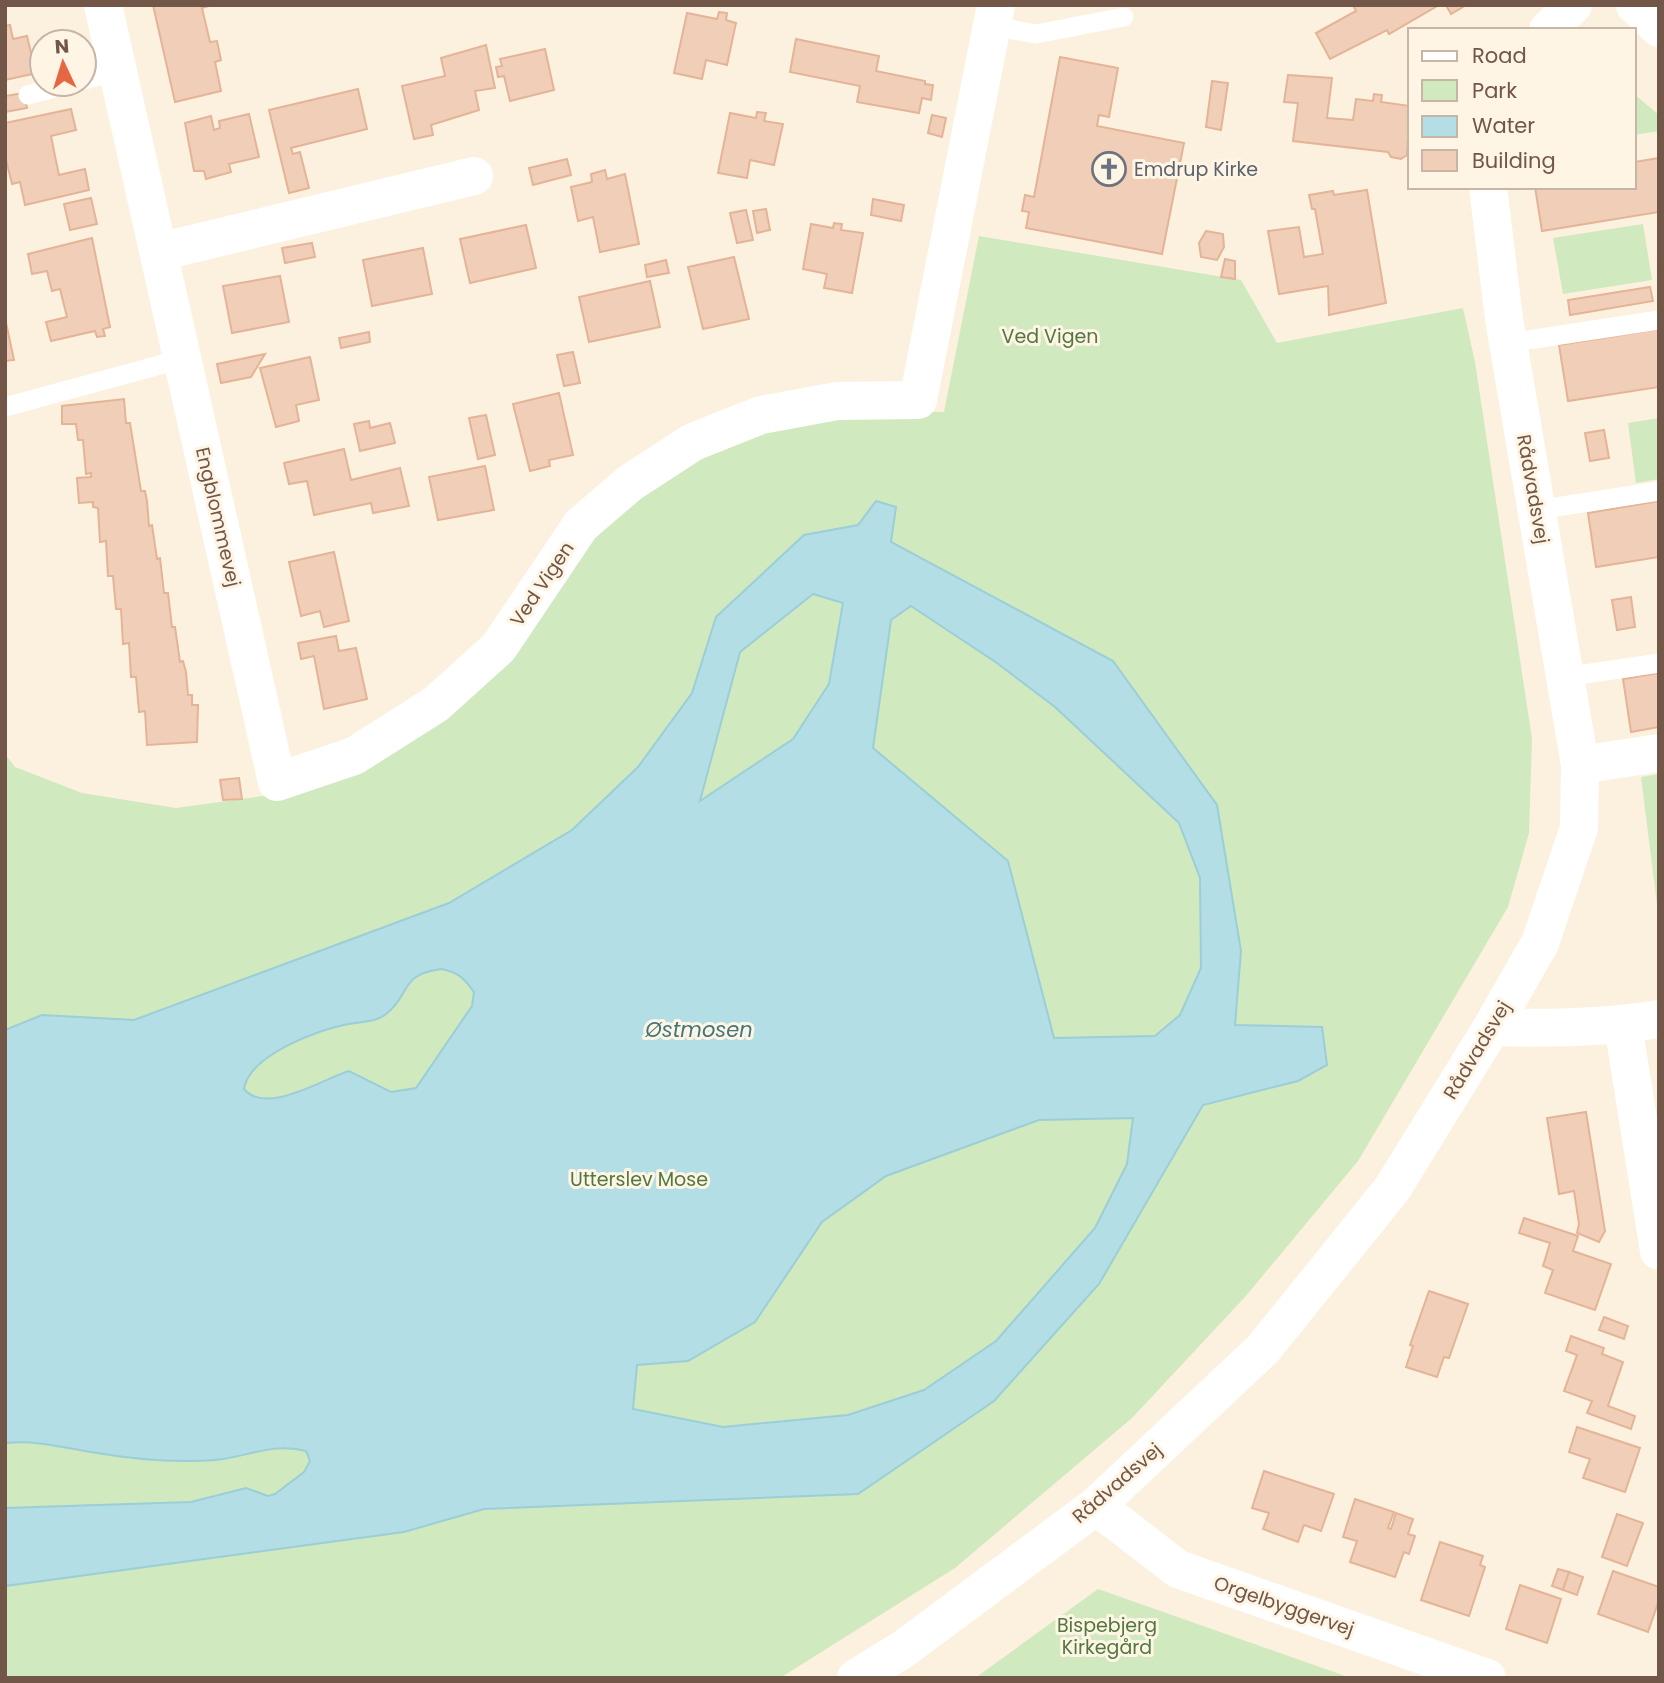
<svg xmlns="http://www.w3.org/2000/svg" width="1664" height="1683" font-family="Poppins,sans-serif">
	<rect width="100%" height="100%" fill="#fcf1df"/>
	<!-- green -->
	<g fill="#d0e9be">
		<path d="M1634,94L1659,115V131L1634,135Z"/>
		<path d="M1643,224L1652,280L1563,294L1553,238Z"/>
		<path d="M979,236L1241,280L1277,343L1463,308L1475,362L1532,739L1529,833L1508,907L1358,1161L1245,1297L1132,1418L955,1568L780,1678H5V754L15,767L82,793L176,808L285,793L403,741L604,527L679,465L763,427L836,411L944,412Z"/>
		<path d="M1659,418V479L1636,483L1628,423Z"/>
		<path d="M1659,774V920L1641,777Z"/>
		<path d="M1098,1589L1351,1678H975Z"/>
	</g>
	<!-- water -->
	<path fill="#b4dee5" stroke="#9bced7" stroke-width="2" fill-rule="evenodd" d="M876,501L896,507L891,542L1113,661L1217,805L1241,951L1235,1025L1322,1027L1327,1065L1298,1081L1203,1105L1099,1284L994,1401L858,1494L484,1509L404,1532L5,1586V1508L191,1502L246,1488L268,1496L275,1494L304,1472L310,1461L306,1451C274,1442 247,1457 215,1460C175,1463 131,1459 91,1452C61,1447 36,1440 5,1443V1030L42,1015L134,1020L449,903L572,830L638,767L692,693L716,617L804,535L858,525ZM813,594L843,603L829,684L793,739L700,801L740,652ZM911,606L997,663L1055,707L1179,823L1200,878L1201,968L1180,1015L1155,1036L1054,1038L1008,861L873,748L891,620ZM441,969C458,972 464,978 474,992L472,1006L416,1088L391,1092L349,1071C325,1078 266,1116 244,1089C249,1055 319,1029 349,1024C362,1021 375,1023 386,1014C412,994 398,975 441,969ZM1133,1118L1127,1164L1095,1228L996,1341L924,1390L848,1415L723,1427L633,1409L637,1365L688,1361L755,1322L822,1222L886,1176L1039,1120Z"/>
	<!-- building -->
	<g fill="#f1ceb7" stroke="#e4b497" stroke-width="2">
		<path d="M153,5H212L202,8L210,42L217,41L221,60L215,62L221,91L175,102Z"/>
		<path d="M1353,5H1439L1389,34L1387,30L1330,59L1316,33L1356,11Z"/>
		<path d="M1446,5H1466L1451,14Z"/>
		<path d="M719,12L727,13L726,20L736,23L727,65L706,60L702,79L674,73L687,13L717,19Z"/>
		<path d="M10,25L13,39L27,36L33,61H38L41,67L37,73L5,80V26Z"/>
		<path d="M796,39L879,56L876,71L925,81V84L933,85L931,100L922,98L919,113L857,102L860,86L790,72Z"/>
		<path d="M486,45L495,88L475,91L479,110L431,125L433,135L414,139L402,86L445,76L441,58Z"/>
		<path d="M545,49L554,90L510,101L504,76L498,77L496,67L502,66L500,59Z"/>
		<path d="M1060,57L1118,68L1109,117L1099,115L1097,126L1184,143L1162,254L1026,228L1029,212L1022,211L1025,195L1034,197Z"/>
		<path d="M1288,75L1332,78L1327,118L1353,120L1356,99L1373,101L1374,94L1382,95L1381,102L1410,106L1407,155L1401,159L1391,157L1388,152L1293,141L1298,103L1284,102Z"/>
		<path d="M1212,81L1228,83L1221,130L1206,127Z"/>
		<path d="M358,89L367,129L291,148L293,154L300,152L309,188L289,193L269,110Z"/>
		<path d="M24,93L27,108L5,112V96Z"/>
		<path d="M71,109L76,130L51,136L55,156L59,175L85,169L89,190L25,205L20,182L12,184L5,156V123Z"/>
		<path d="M757,112L766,113L764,121L783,124L774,165L750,160L747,178L718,173L730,113L756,118Z"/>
		<path d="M249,114L259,157L229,164L231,172L206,179L204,171H194L185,123L211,116L214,130L220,128L219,121Z"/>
		<path d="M932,115L946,118L942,137L928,133Z"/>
		<path d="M1659,158V212L1542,231L1535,187H1634V162Z"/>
		<path d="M567,159L571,175L533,185L529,168Z"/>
		<path d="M605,170L607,179L625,174L639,244L600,252L593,217L578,221L571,187L592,182L591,174Z"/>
		<path d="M1367,190L1386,303L1329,315L1328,286L1279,294L1268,231L1299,227L1304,257L1323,254L1315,209H1312L1309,195L1333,191L1334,195Z"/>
		<path d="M91,198L97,224L70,230L64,204Z"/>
		<path d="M873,199L904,205L901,221L871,215Z"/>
		<path d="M766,209L770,230L757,233L753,211Z"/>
		<path d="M746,210L753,240L737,243L730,213Z"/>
		<path d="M834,223L842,224L841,230L863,233L852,293L824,288L827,274L803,269L811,224L833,228Z"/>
		<path d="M526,225L536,268L470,283L460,239Z"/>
		<path d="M1206,231L1223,234L1224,247L1217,260L1201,257L1199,243Z"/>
		<path d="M92,238L110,327L103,329L105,336L97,337L95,331L51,341L46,322L67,317L60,289L52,291L47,271L32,274L28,254Z"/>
		<path d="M312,243L315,257L285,263L282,248Z"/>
		<path d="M423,248L432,294L372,306L363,260Z"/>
		<path d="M734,257L749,319L703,329L688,267Z"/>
		<path d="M1225,259L1235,261V279L1221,277Z"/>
		<path d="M666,260L669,273L647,277L645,265Z"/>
		<path d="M280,276L289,322L232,333L223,286Z"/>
		<path d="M650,281L660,327L589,342L579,297Z"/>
		<path d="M1650,287L1653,301L1570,315L1568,300Z"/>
		<path d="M5,318L14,360L5,361Z"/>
		<path d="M1659,329V387L1568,401L1559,345Z"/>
		<path d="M369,332L370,342L341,348L339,338Z"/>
		<path d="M573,352L580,383L564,386L557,355Z"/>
		<path d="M265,354L251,377L221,383L217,364Z"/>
		<path d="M310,357L319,400L296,405L299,421L276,427L260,368Z"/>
		<path d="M559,393L573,455L549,460L550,466L530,471L513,404Z"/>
		<path d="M124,399L126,423H130L141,491H145L147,501L149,526L152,525L157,559L160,558L164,593H168L172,627H175L180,662L183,661L186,672L188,695H192V705H198L197,742L147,745L145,711L139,712L136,677H131L129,643L123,644L121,609H116L113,576H108L106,541L100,542L98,508L93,507V502L79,503L77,478L91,477V473L86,474L83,440H78L76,424H62V406Z"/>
		<path d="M486,415L495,455L478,459L469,418Z"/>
		<path d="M369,421L370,428L390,423L395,443L360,451L354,424Z"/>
		<path d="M1604,430L1609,458L1590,461L1585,433Z"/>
		<path d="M344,449L351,480L400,468L409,506L373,513L371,503L314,515L307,481L289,484L284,463Z"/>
		<path d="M485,466L494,510L438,520L429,477Z"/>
		<path d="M1659,501V557L1596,567L1588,513Z"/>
		<path d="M334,552L349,621L324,627L320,611L301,616L289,562Z"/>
		<path d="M1631,597L1635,627L1617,630L1612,600Z"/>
		<path d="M336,636L339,651L356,648L367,699L324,709L314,656L301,659L298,643Z"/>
		<path d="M1659,673V727L1631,732L1623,679Z"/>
		<path d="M239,778L242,799L223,800L220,780Z"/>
		<path d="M1586,1112L1605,1231L1599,1242L1577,1233L1579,1224L1574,1191L1559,1194L1547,1118Z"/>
		<path d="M1524,1218L1578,1236L1573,1251L1611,1264L1595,1310L1545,1293L1553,1270L1543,1266L1550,1243L1519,1233Z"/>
		<path d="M1429,1291L1468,1304L1449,1358L1444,1357L1437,1377L1406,1367L1413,1346L1410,1345Z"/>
		<path d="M1604,1317L1628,1326L1624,1339L1599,1330Z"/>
		<path d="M1571,1336L1604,1348L1602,1354L1623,1362L1608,1406L1635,1416L1631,1429L1587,1413L1592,1401L1564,1391L1577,1355L1566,1351Z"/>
		<path d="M1577,1427L1640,1448L1625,1492L1583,1478L1590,1459L1569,1452Z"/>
		<path d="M1264,1471L1334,1494L1321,1531L1304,1525L1298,1542L1263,1529L1269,1513L1252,1508Z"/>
		<path d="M1355,1499L1394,1512L1388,1528L1391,1529L1396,1513L1413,1519L1408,1534L1415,1536L1409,1554L1404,1552L1395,1577L1350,1562L1357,1541L1343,1537Z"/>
		<path d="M1617,1514L1643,1523L1627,1566L1602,1557Z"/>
		<path d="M1440,1542L1483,1556L1480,1565L1485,1567L1469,1616L1421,1600Z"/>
		<path d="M1558,1569L1569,1572L1563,1590L1552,1586Z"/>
		<path d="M1613,1571L1659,1587V1600L1648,1632L1598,1614Z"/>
		<path d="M1569,1572L1583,1577L1577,1595L1563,1590Z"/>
		<path d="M1520,1585L1561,1599L1547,1643L1506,1629Z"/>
	</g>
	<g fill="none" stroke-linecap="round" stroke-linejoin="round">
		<!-- lane -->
		<g stroke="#fff" stroke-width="19">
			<path d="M992,26L1036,34L1124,17"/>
			<path d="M84,80L118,71"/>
			<path d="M28,95L69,84"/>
			<path d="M1508,343L1659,320"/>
			<path d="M5,407L182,359"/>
			<path d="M1537,510L1659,491"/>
			<path d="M1565,677L1659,663"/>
		</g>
		<!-- street -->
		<g stroke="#fff" stroke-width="38">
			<path d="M103,5L277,782L354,756L436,704L499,647L581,525L630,483L693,442L761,415L837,401L918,400L996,5"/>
			<path d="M159,252L474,176"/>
			<path d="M1580,765L1659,753"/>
			<path d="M1623,1025L1659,1251"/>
			<path d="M1492,1027C1549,1029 1603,1028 1659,1019"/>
			<path d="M1096,1506L1178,1569L1487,1678"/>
		</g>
		<!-- secondary -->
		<g stroke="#fff" stroke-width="38">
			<path d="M1635,5L1659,28"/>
			<path d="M1548,30L1573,5"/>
			<path d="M856,1678L902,1650L1096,1506L1263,1349L1392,1189L1492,1027L1540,943L1579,828L1580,765L1504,319L1488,187"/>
		</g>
	</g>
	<!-- icons -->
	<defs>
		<g id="church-ring" transform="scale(1.75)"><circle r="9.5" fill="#fff5e5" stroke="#6b7280" stroke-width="1.5"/><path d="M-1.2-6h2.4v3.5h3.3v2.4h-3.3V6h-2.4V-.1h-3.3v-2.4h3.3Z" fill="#6b7280"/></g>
	</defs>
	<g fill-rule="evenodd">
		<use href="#church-ring" x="1109" y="169"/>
	</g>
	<g text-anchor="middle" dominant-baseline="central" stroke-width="6" stroke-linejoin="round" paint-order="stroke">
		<!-- worship labels -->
		<g font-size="19" fill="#5b616d" stroke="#fff5e5" text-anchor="start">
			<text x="1134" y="169">Emdrup Kirke</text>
		</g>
		<!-- park labels -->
		<g font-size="19" fill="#517840" stroke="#fff5e5">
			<text x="1050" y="336">Ved Vigen</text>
			<text x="639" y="1179">Utterslev Mose</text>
			<text x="1107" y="1625">Bispebjerg<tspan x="1107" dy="22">Kirkegård</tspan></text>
		</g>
		<!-- street labels -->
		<g font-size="19" fill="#725647" stroke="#fff5e5">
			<text transform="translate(1533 489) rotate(80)">Rådvadsvej</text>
			<text transform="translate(218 517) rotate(77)">Engblommevej</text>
			<text transform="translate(542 584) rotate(-56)">Ved Vigen</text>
			<text transform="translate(1477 1050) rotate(-59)">Rådvadsvej</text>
			<text transform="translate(1117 1483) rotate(-41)">Rådvadsvej</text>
			<text transform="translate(1284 1606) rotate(19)">Orgelbyggervej</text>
		</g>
		<!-- water labels -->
		<g font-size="21" font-style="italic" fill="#3f757f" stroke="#fff5e5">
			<text x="699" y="1029">Østmosen</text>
		</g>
	</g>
	<!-- border -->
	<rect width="1664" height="1683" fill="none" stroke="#725647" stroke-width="14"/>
	<!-- legend -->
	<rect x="1408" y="28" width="228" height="161" fill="#fff5e5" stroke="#c7b5a6" stroke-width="2"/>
	<rect x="1422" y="51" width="35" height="10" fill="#ffffff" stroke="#c7b5a6" stroke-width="2"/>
	<text x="1472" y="63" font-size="21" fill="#725647">Road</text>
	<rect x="1422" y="80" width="35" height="21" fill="#d0e9be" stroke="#c7b5a6" stroke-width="2"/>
	<text x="1472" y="98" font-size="21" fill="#725647">Park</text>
	<rect x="1422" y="116" width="35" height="21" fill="#b4dee5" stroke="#c7b5a6" stroke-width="2"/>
	<text x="1472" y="133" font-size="21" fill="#725647">Water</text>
	<rect x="1422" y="150" width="35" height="21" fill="#f1ceb7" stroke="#c7b5a6" stroke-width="2"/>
	<text x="1472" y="168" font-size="21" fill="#725647">Building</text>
	<!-- north arrow -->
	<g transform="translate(63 63) rotate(356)"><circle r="33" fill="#fff5e5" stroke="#c7b5a6" stroke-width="2"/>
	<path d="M0-5L12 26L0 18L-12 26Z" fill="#e76743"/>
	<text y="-10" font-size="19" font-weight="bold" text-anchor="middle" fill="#725647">N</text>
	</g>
</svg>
